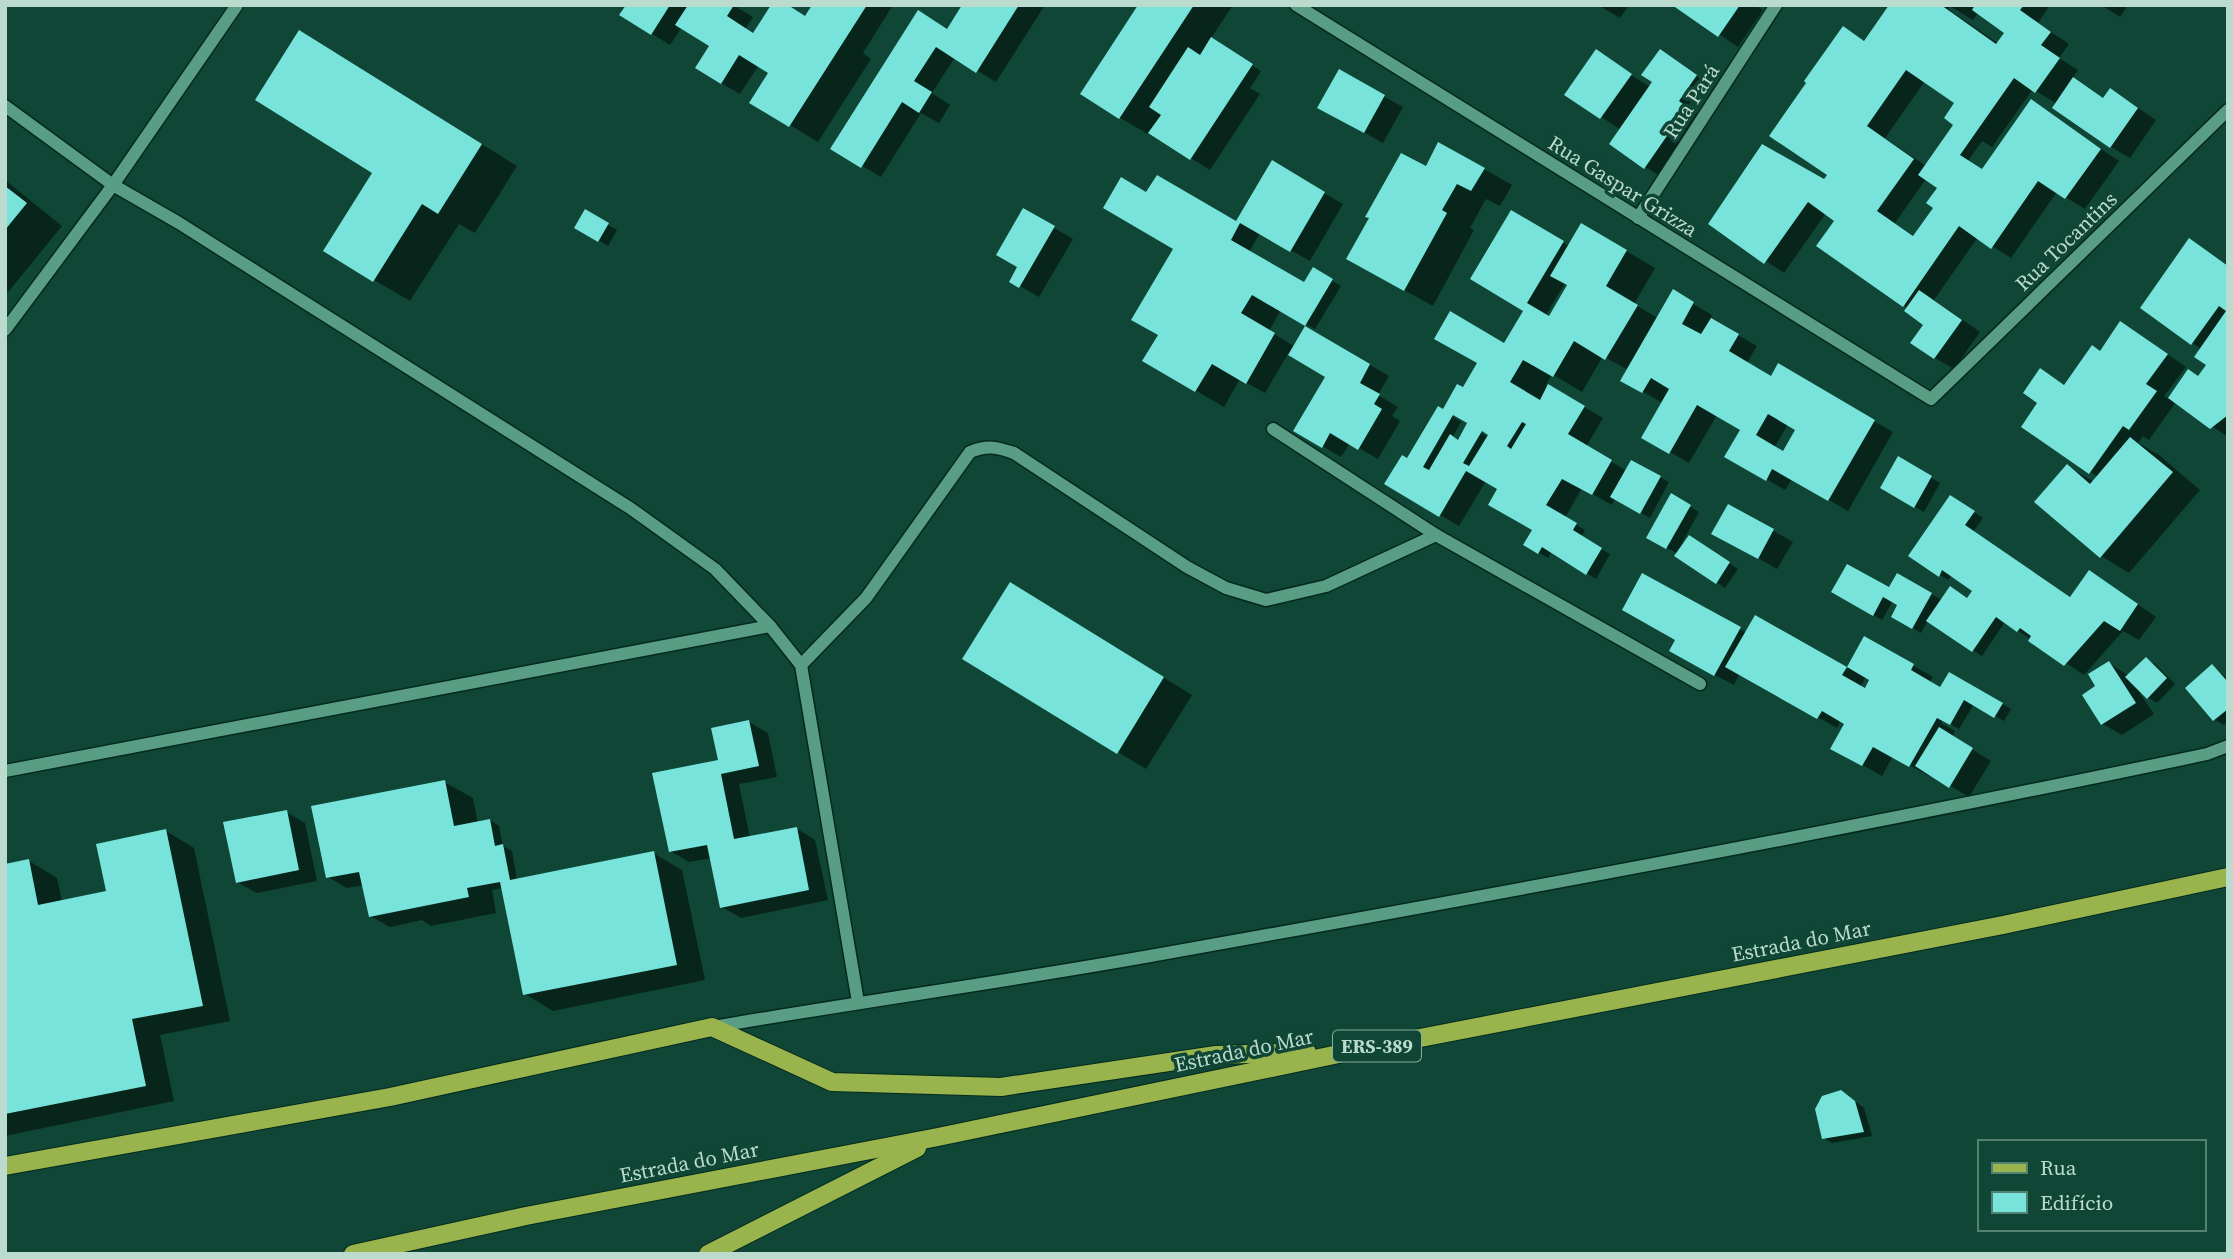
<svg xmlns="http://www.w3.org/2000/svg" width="2233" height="1259" font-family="'Source Serif 4',serif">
	<rect width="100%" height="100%" fill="#0f4636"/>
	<!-- shadow -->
	<g fill="#0007" fill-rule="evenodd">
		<path d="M628,5H733L753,17L745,29L754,35L806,17L814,5H893L863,53L871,59L818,142L752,102L771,73L759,65L740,94L721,83L711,45L682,27L670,45L652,34Z"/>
		<path d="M964,5H1045L996,82L955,57L932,93L950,105L939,123L921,113L881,177L832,148L948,30Z"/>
		<path d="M1141,5H1233L1211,38L1261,71L1250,88L1260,94L1210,170L1149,132L1148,134L1120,118L1082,93Z"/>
		<path d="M1598,5H1629L1620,18Z"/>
		<path d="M1675,5H1755L1763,10L1738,47Z"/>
		<path d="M1891,5H2050L2038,23L2069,44L2059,58L2078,70L2072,79L2104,99L2129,102L2156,120L2130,158L2111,147L2057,104L2033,89L1992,147L1982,141L1968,161L1983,170L2031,102L2119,161L2085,209L2057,192L2011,258L1978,237L1934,300L1980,332L1954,369L1935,358L1925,324L1904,305L1836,220L1826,213L1784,273L1710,223L1825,181L1829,175L1844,28L1866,42ZM1950,6L1973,20L1978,13L2007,33L1999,44L1948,9ZM1925,81L1957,103L1954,127L1926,166L1885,138ZM1926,179L1939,187L1935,207L1915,237L1895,223Z"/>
		<path d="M2101,5H2128L2120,17Z"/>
		<path d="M336,53L517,166L475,233L459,224L410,301L374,280V172Z"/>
		<path d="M1669,57L1705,82L1687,107L1705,119L1664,178L1645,167L1621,130L1567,94L1624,71L1652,88Z"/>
		<path d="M1339,72L1403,107L1383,143L1338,118Z"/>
		<path d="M1272,163L1343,204L1310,261L1260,233L1249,252L1305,285L1314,270L1341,286L1315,329L1281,310L1269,331L1294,346L1306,328L1389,376L1378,395L1398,407L1392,416L1400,421L1378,459L1350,443L1341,457L1295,430L1327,376L1288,354L1265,393L1240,379L1224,407L1145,361L1160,334L1175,248L1146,194L1237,223Z"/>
		<path d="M1426,168L1484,169L1512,185L1500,206L1486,199L1470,228L1474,230L1433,306L1377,275Z"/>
		<path d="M5,180L62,226L5,296Z"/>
		<path d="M1024,210L1073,239L1039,297L1011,281L1019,267Z"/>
		<path d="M585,211L617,230L608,246L576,227Z"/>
		<path d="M1511,212L1569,246L1582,225L1655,268L1634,304L1658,318L1673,292L1712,315L1710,319L1757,346L1747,363L1772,378L1779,366L1893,432L1848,511L1792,479L1785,490L1727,456L1743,429L1717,415L1689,463L1643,437L1663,403L1622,380L1628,370L1603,356L1582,392L1552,374L1546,385L1603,418L1586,447L1627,471L1632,462L1669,482L1650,518L1615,498L1612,505L1582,488L1565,518L1585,530L1581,537L1610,554L1596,579L1552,551L1548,558L1526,545L1534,530L1499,488L1486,481L1459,526L1387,484L1408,460L1439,408L1461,422L1452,438L1459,442L1468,426L1488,437L1490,434L1463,389L1505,345L1526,310ZM1565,283L1569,285L1549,318L1546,315ZM1788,424L1797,429L1784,453L1774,448Z"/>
		<path d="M2190,241L2228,265V437L2176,402L2149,440L2143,436L2138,443L2159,455L2200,490L2129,573L2101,556L2067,466L2094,482L2098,477L2024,426L2040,402L2041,371L2066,386L2101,352L2140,335L2186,367L2164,396L2169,399L2189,372L2199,377L2208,365L2201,349L2142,308Z"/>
		<path d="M1899,458L1940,483L1924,512L1882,487Z"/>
		<path d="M1672,496L1699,512L1682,543L1698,542L1738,569L1725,588L1678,554L1648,537Z"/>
		<path d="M1960,503L1983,518L1973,532L2072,598L2108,584L2156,617L2139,640L2123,631L2084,675L2005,622L1982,656L1928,620L1921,633L1893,616L1900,605L1893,601L1882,620L1833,591L1890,590L1898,575L1942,600L1968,599L1975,591L1952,575L1948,580L1940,575Z"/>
		<path d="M1729,506L1793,542L1777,569L1714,533Z"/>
		<path d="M1643,575L1747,633L1755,617L1847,669L1865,638L1933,677L1929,683L1941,690L1950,674L2011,709L2004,721L1974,704L1959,729L1943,720L1941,723L1955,731L1952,737L1991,761L1969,797L1930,774L1929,776L1893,756L1882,776L1832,748L1846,724L1841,720L1837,728L1740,673L1734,685L1690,662ZM1866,677L1872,680L1866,690L1860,687Z"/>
		<path d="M1039,601L1192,695L1146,769L1118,752Z"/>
		<path d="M2146,659L2155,664L2175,684L2157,703L2139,692L2154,714L2122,735L2103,724L2098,687L2109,663L2129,676Z"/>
		<path d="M2212,666L2228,679V722L2224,725L2215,720L2187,688Z"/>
		<path d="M749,722L768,733L777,777L739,784L750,838L796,828L815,840L828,900L741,918L722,907L712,858L689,862L670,851L720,761Z"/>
		<path d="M444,782L473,798L478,823L490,820L499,826L503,846L512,851L517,880L653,853L682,870L705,980L553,1011L525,994L503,888L492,890L496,913L431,926L422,920L390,927L370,916L364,885L347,888L328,877Z"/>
		<path d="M286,812L305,823L317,881L257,893L237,882Z"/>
		<path d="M166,831L194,848L230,1021L160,1035L174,1101L5,1136V866L29,861L57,878L62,902L108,893Z"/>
		<path d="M1851,1098L1864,1108L1872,1136L1832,1143L1823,1137Z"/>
	</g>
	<!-- building -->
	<g fill="#77e3da" fill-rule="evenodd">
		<path d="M626,5H670L651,35L619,15Z"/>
		<path d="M688,5H734L727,16L753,33L771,5H788L805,16L812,5H867L789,127L749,103L768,73L739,55L721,84L695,68L709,46L675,25Z"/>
		<path d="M962,5H1019L976,73L936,47L914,81L932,92L919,113L902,102L861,168L830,149L918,10L947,29Z"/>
		<path d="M1138,5H1194L1119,119L1080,94Z"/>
		<path d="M1672,5H1740L1718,37Z"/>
		<path d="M1889,5H1941L1996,44L2004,33L1972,10L1975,5H2024L2020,10L2051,32L2041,45L2060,58L2035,93L2014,78L1960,155L1982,169L2031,99L2101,149L2065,199L2038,181L1991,249L1959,226L1903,307L1816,246L1834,221L1808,202L1764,264L1708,224L1762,144L1824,179L1827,175L1769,136L1806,83L1804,81L1843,26L1864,41ZM1906,70L1954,103L1944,118L1953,125L1918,175L1937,188L1926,203L1933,208L1913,236L1877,211L1914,159L1867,126Z"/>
		<path d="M299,30L482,144L438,214L422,204L373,282L323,251L372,173L255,100Z"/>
		<path d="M1211,37L1253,64L1190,160L1148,133L1161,115L1149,107L1188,47L1200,55Z"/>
		<path d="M1596,49L1632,74L1600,119L1564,95Z"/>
		<path d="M1660,49L1697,75L1679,101L1687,107L1644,169L1609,144L1652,82L1641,75Z"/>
		<path d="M1339,69L1385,95L1364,133L1317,108Z"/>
		<path d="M2073,77L2103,98L2110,88L2138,108L2110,148L2052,108Z"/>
		<path d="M1438,142L1485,168L1471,191L1457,184L1442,210L1447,213L1404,291L1346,259L1369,218L1365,217L1401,153L1426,166Z"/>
		<path d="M1272,160L1325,192L1290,252L1240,223L1231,240L1304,282L1313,267L1333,279L1305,326L1370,364L1360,383L1380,394L1374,404L1382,409L1358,450L1330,433L1322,448L1293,431L1325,377L1288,355L1305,326L1252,295L1241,313L1275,333L1246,384L1212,364L1195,392L1142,361L1158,335L1131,320L1173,249L1103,208L1121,177L1146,192L1157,175L1236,221Z"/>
		<path d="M5,186L27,203L5,230Z"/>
		<path d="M1023,208L1055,226L1019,288L1009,282L1017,267L996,255Z"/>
		<path d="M585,209L609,223L598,242L574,228Z"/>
		<path d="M1511,210L1564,241L1527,303L1549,316L1567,285L1550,276L1581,223L1627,250L1606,286L1638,305L1605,360L1574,341L1553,377L1523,360L1510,382L1540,400L1548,384L1585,406L1568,434L1612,460L1592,495L1562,479L1546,505L1577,523L1573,530L1602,548L1586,575L1542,547L1538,554L1523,545L1532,530L1488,505L1497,489L1466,471L1439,517L1384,484L1402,455L1407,458L1438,406L1443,409L1457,384L1463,387L1477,363L1434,339L1450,311L1504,343L1523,311L1470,279ZM1453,415L1467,423L1458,440L1450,434L1429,470L1423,467ZM1522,422L1526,424L1511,449L1507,446ZM1482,431L1488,435L1469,466L1463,463Z"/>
		<path d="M2189,238L2228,266V415L2210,429L2168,398L2188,369L2198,376L2206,365L2194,357L2226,311L2219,306L2191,345L2140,308Z"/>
		<path d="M1673,289L1694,302L1682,324L1701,334L1711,318L1739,334L1729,351L1771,376L1778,363L1875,420L1828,501L1772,469L1766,481L1724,457L1740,430L1697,405L1669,454L1641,438L1669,389L1651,378L1642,393L1620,381ZM1768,414L1795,430L1783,451L1756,435Z"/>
		<path d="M1919,290L1962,320L1934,359L1910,343L1923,325L1904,311Z"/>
		<path d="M2120,321L2168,354L2146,384L2157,391L2129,430L2123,426L2089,474L2021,427L2037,403L2023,393L2040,368L2064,385L2092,345L2100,351Z"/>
		<path d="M2130,437L2173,472L2100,558L2034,502L2067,464L2090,484Z"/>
		<path d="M1898,456L1932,476L1914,508L1880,488Z"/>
		<path d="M1631,460L1661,476L1640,514L1610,497Z"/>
		<path d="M1671,493L1691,505L1666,549L1646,538Z"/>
		<path d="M1950,495L1975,511L1965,525L2070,597L2089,570L2138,604L2120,631L2104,621L2064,666L2028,641L2031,636L2020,628L2017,632L1996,617L1972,652L1926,621L1950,586L1967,598L1972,591L1942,570L1939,577L1908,556Z"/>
		<path d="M1728,504L1774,529L1758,559L1711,534Z"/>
		<path d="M1689,535L1730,562L1716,584L1674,556Z"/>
		<path d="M1847,564L1889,587L1897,573L1932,593L1912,629L1891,617L1897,605L1883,597L1873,616L1831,592Z"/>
		<path d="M1642,573L1741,627L1714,676L1669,651L1675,640L1622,610Z"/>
		<path d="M1010,582L1164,677L1117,754L962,659Z"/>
		<path d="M1755,615L1847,667L1842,675L1865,688L1869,680L1847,667L1864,636L1914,664L1911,670L1940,687L1949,672L2003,703L1994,718L1964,700L1950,725L1937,718L1909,767L1873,747L1862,766L1830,749L1844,724L1822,711L1817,719L1725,667Z"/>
		<path d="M2146,657L2167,678L2147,699L2125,677Z"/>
		<path d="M2109,661L2136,703L2101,725L2082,695L2095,686L2088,674Z"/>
		<path d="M2212,664L2228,682V709L2213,721L2185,688Z"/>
		<path d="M749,720L759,766L721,774L734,839L797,827L809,890L720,908L707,845L669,852L652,773L718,760L711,728Z"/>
		<path d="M1939,727L1973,748L1949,788L1915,766Z"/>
		<path d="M445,780L454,826L490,819L495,846L503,844L510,880L654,851L677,965L523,995L500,882L467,888L469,897L369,917L359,872L326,878L311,806Z"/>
		<path d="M287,810L299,870L236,883L223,822Z"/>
		<path d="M166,829L203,1006L132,1019L146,1086L5,1114V864L29,859L38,905L106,891L96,844Z"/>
		<path d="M1841,1090L1855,1101L1864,1132L1822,1139L1815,1109L1822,1096Z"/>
	</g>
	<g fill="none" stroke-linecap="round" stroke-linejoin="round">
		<!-- minor casing -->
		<g stroke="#042a1f" stroke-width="15">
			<g id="minor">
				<path d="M1296,5L1931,399L2228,110"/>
				<path d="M5,106L113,185L179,223L630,508L715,569L770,626"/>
				<path d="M1638,218L1776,5"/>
				<path d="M5,330L113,185L237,5"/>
				<path d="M1273,429L1436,535L1700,684"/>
				<path d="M801,665L866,598L970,452C987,445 997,447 1014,453L1187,567L1226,588L1266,600L1326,586L1436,535"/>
				<path d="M5,771L770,626L801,665L858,1002"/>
				<path d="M713,1027C858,1002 1004,982 1150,956C1503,893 1856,828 2207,754L2228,746"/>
			</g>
		</g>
		<!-- major casing -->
		<g stroke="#042a1f" stroke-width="20">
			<g id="major">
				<path d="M5,1166L390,1097L712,1027L832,1082L1001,1087L1216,1055L1307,1052"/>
				<path d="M353,1254L526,1216L938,1137L1353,1051L2003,925L2228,877"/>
				<path d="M708,1254L917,1148"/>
			</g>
		</g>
		<!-- minor -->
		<use href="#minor" stroke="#599d85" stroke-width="12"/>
		<!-- major -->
		<use href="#major" stroke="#99b44d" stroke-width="18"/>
	</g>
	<g text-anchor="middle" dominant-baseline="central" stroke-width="7" stroke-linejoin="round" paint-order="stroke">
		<!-- shield labels -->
		<rect fill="#0f4636" stroke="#87aea0" stroke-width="2" x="1333" y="1030.5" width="88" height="31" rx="5"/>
		<g font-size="19" font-weight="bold" fill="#badbce">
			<text x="1377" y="1046">ERS-389</text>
		</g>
		<!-- street labels -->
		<g font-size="21" fill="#badbce" stroke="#0f4636">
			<text transform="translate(1691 101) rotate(-57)">Rua Pará</text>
			<text transform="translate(1623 186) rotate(32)">Rua Gaspar Grizza</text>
			<text transform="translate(2066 241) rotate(-44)">Rua Tocantins</text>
			<text transform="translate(1801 941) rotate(-11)">Estrada do Mar</text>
			<text transform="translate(1244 1050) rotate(-12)">Estrada do Mar</text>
			<text transform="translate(689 1162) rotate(-11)">Estrada do Mar</text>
		</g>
	</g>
	<!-- border -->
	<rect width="2233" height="1259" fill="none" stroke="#badbce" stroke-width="14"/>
	<!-- legend -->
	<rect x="1978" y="1140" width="228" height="91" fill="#0f4636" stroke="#538273" stroke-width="2"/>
	<rect x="1992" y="1163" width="35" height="10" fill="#99b44d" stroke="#538273" stroke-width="2"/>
	<text x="2040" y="1175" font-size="21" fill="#badbce">Rua</text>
	<rect x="1992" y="1192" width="35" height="21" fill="#77e3da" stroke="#538273" stroke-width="2"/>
	<text x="2040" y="1210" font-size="21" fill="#badbce">Edifício</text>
</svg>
